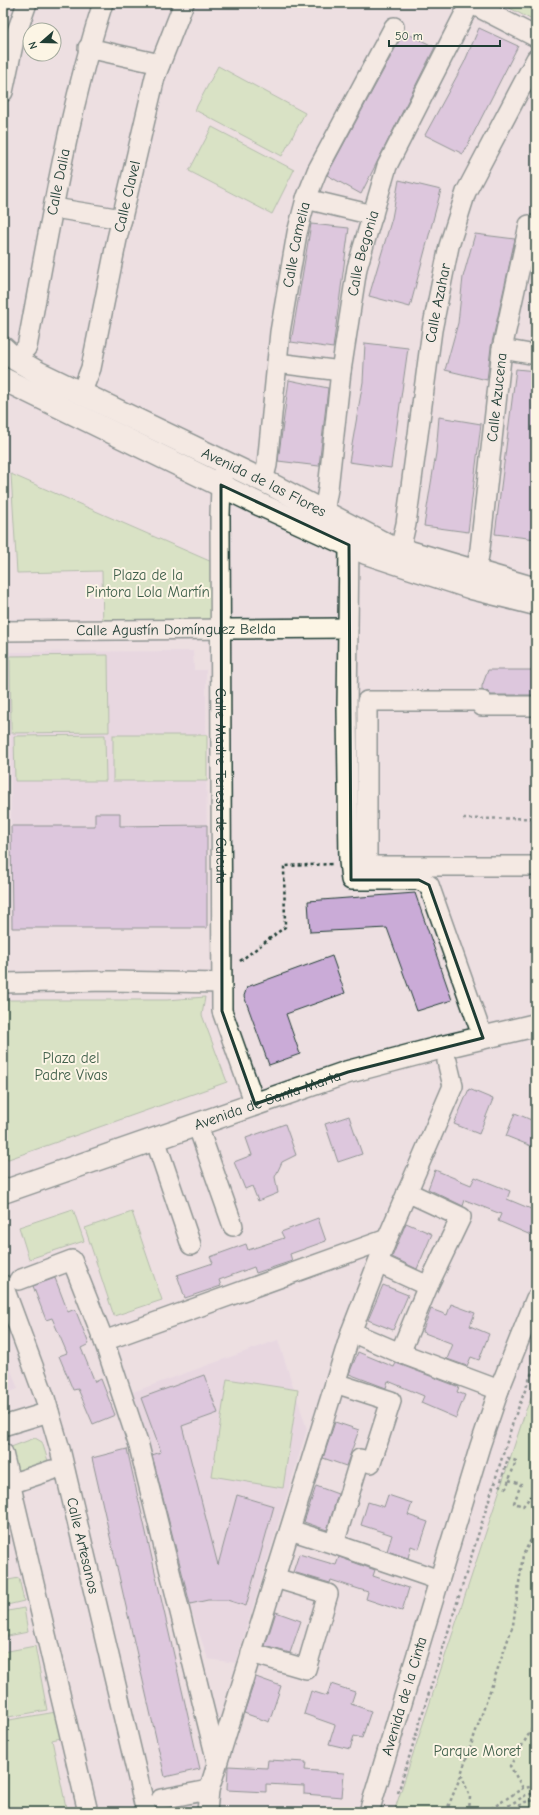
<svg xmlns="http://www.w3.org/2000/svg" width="539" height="1815" font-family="'Comic Neue',sans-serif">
	<rect width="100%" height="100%" fill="#eddfe1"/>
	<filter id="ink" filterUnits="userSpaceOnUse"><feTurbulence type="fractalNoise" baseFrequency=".025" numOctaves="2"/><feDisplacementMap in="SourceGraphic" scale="8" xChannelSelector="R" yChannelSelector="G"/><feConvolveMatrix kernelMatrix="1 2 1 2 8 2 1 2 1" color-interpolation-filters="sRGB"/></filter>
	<g filter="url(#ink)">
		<!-- built -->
		<g fill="#e2cfde">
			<path d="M193,651L194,670H206L207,928H12L10,652Z"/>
			<path d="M278,1340L307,1429L236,1663L208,1659L190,1607L133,1392Z"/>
			<path d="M3,1349L18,1389L3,1394Z"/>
		</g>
		<!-- green -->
		<g fill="#c0e7a2" stroke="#70926b">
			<path d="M500,3H536V22Z"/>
			<path d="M218,66L305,113L282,156L195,110Z"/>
			<path d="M212,127L294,170L272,214L189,171Z"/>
			<path d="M11,474L221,566L220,630H103L102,571L17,573Z"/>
			<path d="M108,655L109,732L11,733L10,656Z"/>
			<path d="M105,735L106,781H15L14,736Z"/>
			<rect x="113" y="735" width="94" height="46"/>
			<path d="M205,997L202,1015L227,1082L3,1161V1000H167Z"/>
			<path d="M73,1209L84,1241L29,1259L19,1227Z"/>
			<path d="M132,1212L162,1300L114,1316L85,1228Z"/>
			<path d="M227,1379L298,1390L283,1488L212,1476Z"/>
			<path d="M536,1387V1812H394L526,1410Z"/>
			<path d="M35,1438L42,1442L49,1464L17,1476L9,1452L11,1447Z"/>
			<path d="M19,1578L24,1601L3,1606V1581Z"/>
			<path d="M24,1608L28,1632L3,1637V1612Z"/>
			<path d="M35,1646L47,1710L3,1718V1652Z"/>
			<path d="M62,1711L69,1736L52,1740L67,1812H3V1721Z"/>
		</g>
		<!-- building -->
		<g fill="#caabd7" stroke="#1f3d34">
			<path d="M479,28L518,46L463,154L425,135L464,63Z"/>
			<path d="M404,32L435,47L361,194L327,175Z"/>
			<path d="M399,180L441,190L410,307L369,296L392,218Z"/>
			<path d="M311,224L349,228L333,348L291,342Z"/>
			<path d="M475,234L515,239L491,347L487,380L445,370L458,323L463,277Z"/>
			<path d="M365,343L408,348L391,468L349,462L363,382Z"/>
			<path d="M516,369L536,371V539L495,534Z"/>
			<path d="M289,380L328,388L319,466L278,461Z"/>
			<path d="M439,417L481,424L468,532L424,526L436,453Z"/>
			<path d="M488,670H536V695H491L487,691L482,690V686Z"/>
			<path d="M95,813H120V826L207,825V928H12L11,826H95Z"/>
			<path d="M415,893L452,1000L417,1011L387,928L310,932L308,901Z"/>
			<path d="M332,956L345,993L286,1014L300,1054L269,1065L244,996L247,987Z"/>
			<path d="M469,1089L493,1099L479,1134L454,1124Z"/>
			<path d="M515,1113L536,1122V1148L506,1136Z"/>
			<path d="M349,1116L362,1154L338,1162L325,1124Z"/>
			<path d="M285,1124L296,1155L282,1162L275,1177L278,1193L258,1201L252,1186L245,1189L234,1162L252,1155L246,1138Z"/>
			<path d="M435,1170L471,1185L475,1177L510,1191L507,1199L536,1211V1229L533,1236L498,1221L501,1214L465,1200L463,1206L428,1189Z"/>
			<path d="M318,1218L326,1241L290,1254L292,1261L256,1273L254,1267L219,1280L221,1286L185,1298L177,1275L213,1263L210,1257L246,1244L248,1250L284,1238L281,1232Z"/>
			<path d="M406,1223L432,1234L417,1269L392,1257Z"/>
			<path d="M55,1278L68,1312L75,1309L89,1344L81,1348L95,1382L101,1379L115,1415L93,1424L78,1389L73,1390L59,1356L67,1353L52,1318L46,1320L33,1286Z"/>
			<path d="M383,1285L408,1295L393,1330L368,1320Z"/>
			<path d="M451,1304L475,1313L470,1326L489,1334L479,1360L471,1357L467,1366L447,1359L453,1344L422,1332L431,1309L447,1315Z"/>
			<path d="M358,1352L394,1367L396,1363L459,1387L457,1392L465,1395L456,1418L421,1403L424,1396L388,1381L386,1388L349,1374Z"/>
			<path d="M204,1375L218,1413L182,1426L218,1565L237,1495L274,1506L246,1606L227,1600H208L190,1604L152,1455L161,1452L141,1398Z"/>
			<path d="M335,1422L359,1430L346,1466L323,1458Z"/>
			<path d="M127,1449L200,1769L165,1777L92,1458Z"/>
			<path d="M316,1486L338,1494L327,1530L304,1522Z"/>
			<path d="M388,1495L412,1503L408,1515L428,1522L419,1549L411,1546L408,1558L387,1551L392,1535L361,1525L368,1502L384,1507Z"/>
			<path d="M299,1554L336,1565L339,1557L375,1570L373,1576L409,1588L402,1611L366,1599L368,1592L331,1580L330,1583L293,1572Z"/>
			<path d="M276,1612L301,1621L290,1653L265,1646Z"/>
			<path d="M256,1677L281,1686L269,1722L244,1713Z"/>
			<path d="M331,1684L355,1692L351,1704L371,1711L362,1738L354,1736L350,1749L329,1744L335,1725L304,1714L311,1691L327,1696Z"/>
			<path d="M268,1760L306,1762L305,1770L344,1773L342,1797L304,1794V1786L266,1784V1792L227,1790L228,1766L267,1768Z"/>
		</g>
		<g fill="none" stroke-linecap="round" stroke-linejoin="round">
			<!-- minor casing -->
			<g stroke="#1f3d34" stroke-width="22">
				<g id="minor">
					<path d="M470,3L536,37"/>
					<path d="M88,48L160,64"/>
					<path d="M3,92L14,40L27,3"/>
					<path d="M306,199L373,215"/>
					<path d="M54,208L122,219"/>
					<path d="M502,349L536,355"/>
					<path id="s1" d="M15,359L27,347C49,232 67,115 103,3"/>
					<path d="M277,363L341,371"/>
					<path id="s2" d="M81,394L91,368L117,239L155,77L184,3"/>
					<path id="s3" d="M223,472L221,485L220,516L222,1011L255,1104"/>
					<path id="s4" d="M263,481L267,465L280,332L297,233L306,199L317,171L394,27"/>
					<path id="s5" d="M324,512L328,489L341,371L357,268L387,166L465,13"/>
					<path d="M349,545L347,708L349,861L351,880H419L429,885L483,1038"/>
					<path id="s6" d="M400,564V550L406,524L432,330L449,246L466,192L536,59"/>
					<path id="s7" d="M476,572L480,549L502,349L529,225L536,227"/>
					<path id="s8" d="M3,631L348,628"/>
					<path d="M536,706H482V701H367V866H536"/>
					<path d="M3,983L109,981L221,983"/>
					<path d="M197,1124L233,1226"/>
					<path d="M155,1139L191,1245"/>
					<path d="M378,1263L428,1286L461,1217L407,1192"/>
					<path d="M19,1280L72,1260L104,1341L139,1446L217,1762"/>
					<path id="s9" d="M3,1285L45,1398L60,1449L146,1812"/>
					<path d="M351,1332L400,1353L428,1286"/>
					<path d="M104,1341L387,1239"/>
					<path d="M400,1353L499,1390"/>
					<path d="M3,1426L49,1412"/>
					<path d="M3,1453L88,1812"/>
					<path d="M3,1484L11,1482L13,1483L52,1470"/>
					<path d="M290,1530L334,1544L360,1459L371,1463L391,1401L335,1383"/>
					<path d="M334,1544L439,1580"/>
					<path d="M251,1653L306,1669L328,1594L275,1578"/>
					<path d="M161,1799L209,1790"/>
					<path d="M207,1812L209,1790L351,1332L387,1239L453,1086L447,1061"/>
					<path id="s10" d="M369,1812L480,1446L499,1390L536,1298"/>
				</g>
			</g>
			<!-- major casing -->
			<g stroke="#1f3d34" stroke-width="25">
				<g id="major">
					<path id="s11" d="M3,348L15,359L39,373L270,484L389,546L536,589"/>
					<path d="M3,379L261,505L366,553L472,588L536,604"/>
					<path id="s12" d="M3,1192L348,1072L439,1048L536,1025"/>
				</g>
			</g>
			<!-- path -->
			<g stroke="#1f3d34" stroke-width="2.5" stroke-dasharray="3 3" stroke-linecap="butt">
				<path d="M463,819L536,818"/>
				<path d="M240,961L285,927L284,866L334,864"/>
				<path d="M509,1480L521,1484L514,1503L523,1506L536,1490"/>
				<path d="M494,1482L506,1488L516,1461L508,1458L500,1485"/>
				<path d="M523,1788L510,1766L536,1722"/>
				<path d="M398,1793L514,1419L536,1362"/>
				<path d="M446,1812L461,1775"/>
				<path d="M469,1812L470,1797L461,1774L513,1625L523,1555L536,1530"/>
				<path d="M486,1812L523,1788L536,1786"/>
				<path d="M498,1812L526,1795L536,1793"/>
				<path d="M509,1812L525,1802L536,1800"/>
			</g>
			<!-- minor -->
			<use href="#minor" stroke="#fcf5e5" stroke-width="19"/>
			<!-- major -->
			<use href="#major" stroke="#fcf5e5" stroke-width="22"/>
		</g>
	</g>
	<!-- marked area -->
	<path d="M0 0H539V1815H0ZM221,485L349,545L351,880H419L429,885L483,1038L348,1072L255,1104L222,1011Z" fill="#eddfe1" fill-opacity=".55" fill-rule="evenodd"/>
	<path fill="none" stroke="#1f3d34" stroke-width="3" stroke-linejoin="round" d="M221,485L349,545L351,880H419L429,885L483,1038L348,1072L255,1104L222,1011Z"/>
	<g text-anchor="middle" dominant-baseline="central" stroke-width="4" stroke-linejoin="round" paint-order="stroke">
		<!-- street labels -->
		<g font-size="15" fill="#1f3d34" stroke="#fcf5e5">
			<text stroke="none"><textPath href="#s1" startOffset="185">Calle Dalia</textPath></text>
			<text stroke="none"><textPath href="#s2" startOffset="203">Calle Clavel</textPath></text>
			<text stroke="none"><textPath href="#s4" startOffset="239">Calle Camelia</textPath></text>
			<text stroke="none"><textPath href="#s5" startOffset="262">Calle Begonia</textPath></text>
			<text stroke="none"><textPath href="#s6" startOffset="264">Calle Azahar</textPath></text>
			<text stroke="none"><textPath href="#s7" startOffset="176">Calle Azucena</textPath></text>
			<text stroke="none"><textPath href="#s11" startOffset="294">Avenida de las Flores</textPath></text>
			<text stroke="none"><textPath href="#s8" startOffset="173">Calle Agustín Domínguez Belda</textPath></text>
			<text stroke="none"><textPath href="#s3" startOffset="314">Calle Madre Teresa de Calcuta</textPath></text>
			<text stroke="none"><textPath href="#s12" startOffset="280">Avenida de Santa Marta</textPath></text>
			<text stroke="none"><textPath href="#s9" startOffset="273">Calle Artesanos</textPath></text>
			<text stroke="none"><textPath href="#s10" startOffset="121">Avenida de la Cinta</textPath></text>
		</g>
		<!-- park labels -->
		<g font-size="15" fill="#3f5f4a" stroke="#fcf5e5">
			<text x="148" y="575">Plaza de la<tspan x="148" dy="17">Pintora Lola Martín</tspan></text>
			<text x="71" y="1058">Plaza del<tspan x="71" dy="17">Padre Vivas</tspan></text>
			<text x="477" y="1751">Parque Moret</text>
		</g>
	</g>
	<!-- margin -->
	<rect width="539" height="1815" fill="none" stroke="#fcf5e5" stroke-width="16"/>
	<rect x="8" y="8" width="523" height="1799" fill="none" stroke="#1f3d34" stroke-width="1.5" filter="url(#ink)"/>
	<!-- north arrow -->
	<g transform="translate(42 42) rotate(250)"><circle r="19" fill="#fcf5e5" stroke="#a4ab9e"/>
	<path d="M0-3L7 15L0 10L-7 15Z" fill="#1f3d34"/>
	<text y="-6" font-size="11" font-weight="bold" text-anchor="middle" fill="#1f3d34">N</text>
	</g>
	<!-- scale -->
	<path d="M389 40v6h111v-6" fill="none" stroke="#1f3d34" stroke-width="2"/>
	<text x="395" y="40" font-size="12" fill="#1f3d34" stroke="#fcf5e5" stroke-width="3" paint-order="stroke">50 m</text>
</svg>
